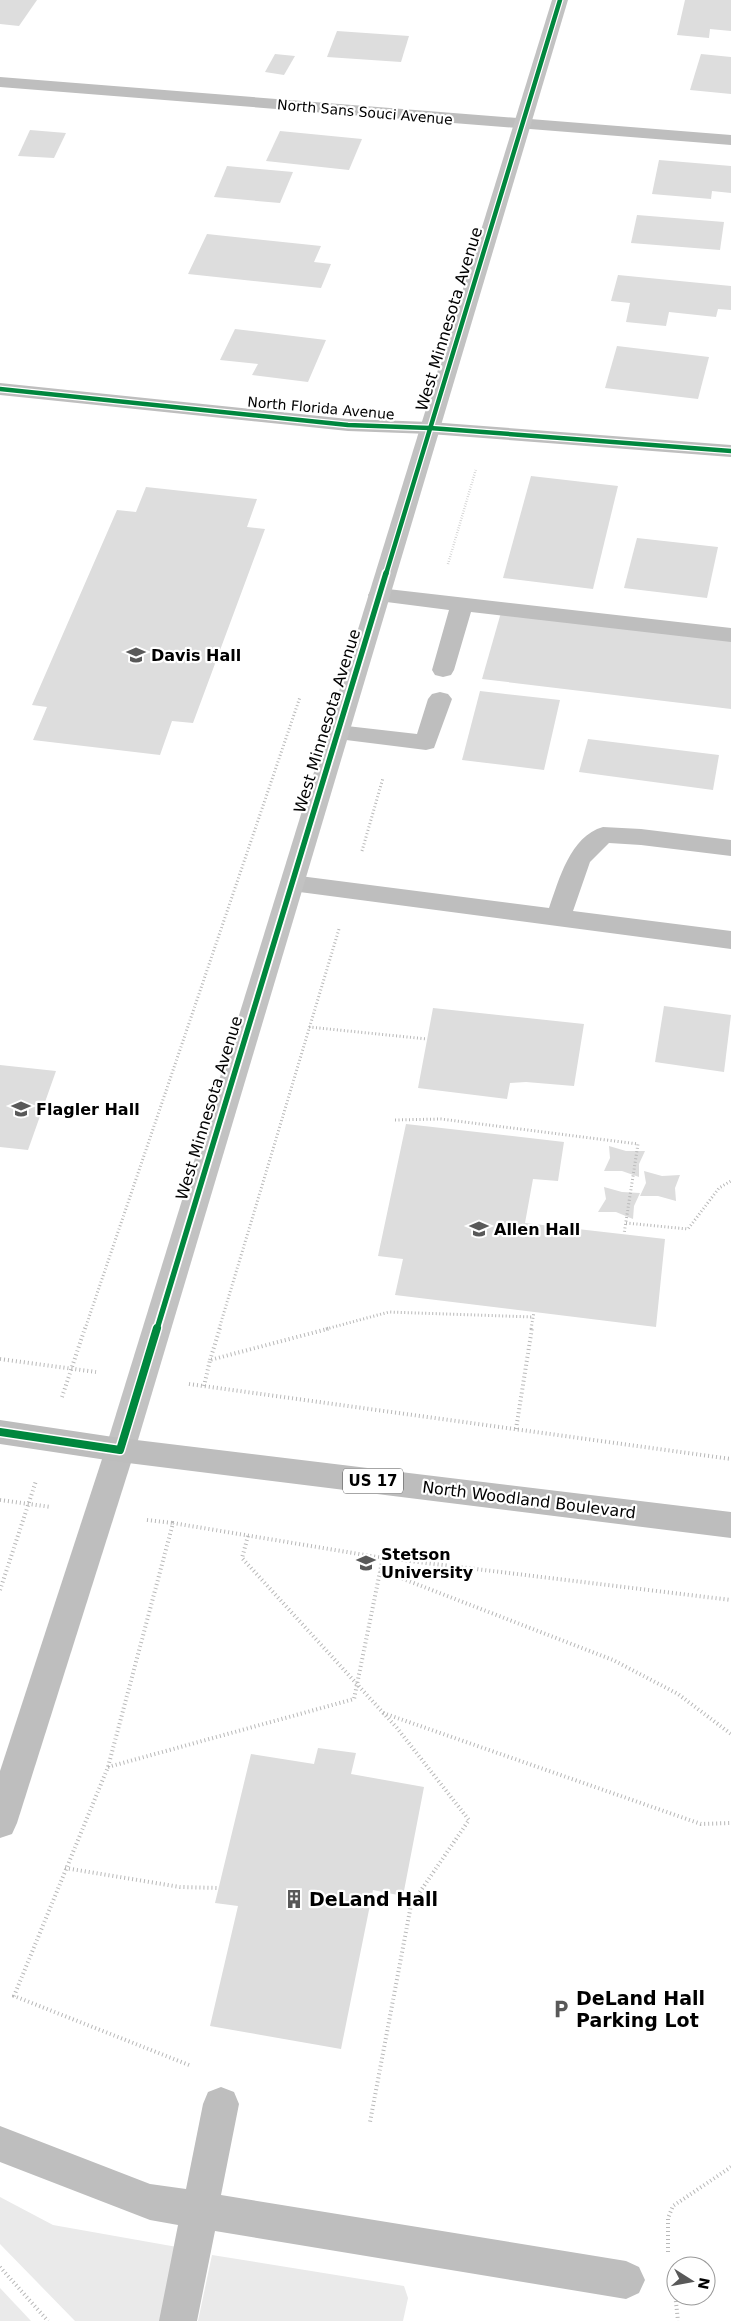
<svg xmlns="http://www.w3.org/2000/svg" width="731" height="2321" font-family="'DejaVu Sans',sans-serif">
	<rect width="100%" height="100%" fill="#fff"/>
	<!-- green -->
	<g fill="#eaeaea">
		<path d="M0,2197L53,2225L177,2247L162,2321H75L0,2244Z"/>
		<path d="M212,2255L404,2286L408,2298L403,2321H198Z"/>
		<path d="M0,2288L31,2321H0Z"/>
	</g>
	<!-- building -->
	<g fill="#ddd">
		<path d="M0,0H37L19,26L0,24Z"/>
		<path d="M685,0H731V31L710,29L709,38L677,35Z"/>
		<path d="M337,31L409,36L401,62L327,57Z"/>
		<path d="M275,54L295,56L284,75L265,72Z"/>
		<path d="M701,54L731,57V94L690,90Z"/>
		<path d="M30,130L66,133L54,158L18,156Z"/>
		<path d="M280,131L362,139L349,170L266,161Z"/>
		<path d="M659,160L731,166V193L712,191L711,199L652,194Z"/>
		<path d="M227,166L293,172L280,203L214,197Z"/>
		<path d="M637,215L724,222L720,250L631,243Z"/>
		<path d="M207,234L321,246L314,262L331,264L321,288L188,274Z"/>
		<path d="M618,275L731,286V310L718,309L716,317L669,312L666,326L626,322L630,303L611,301Z"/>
		<path d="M235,329L326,340L308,382L252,375L258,364L220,360Z"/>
		<path d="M617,346L709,357L698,399L605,388Z"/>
		<path d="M531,476L618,486L593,589L503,578Z"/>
		<path d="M146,487L257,499L247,527L265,529L193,723L172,721L160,755L33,740L47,707L32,705L117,510L136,512Z"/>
		<path d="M637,538L718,547L707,598L624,588Z"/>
		<path d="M502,609L731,636V709L482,679Z"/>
		<path d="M480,691L560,700L544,770L462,760Z"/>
		<path d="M588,739L719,755L713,790L579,772Z"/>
		<path d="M664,1006L731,1015L724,1072L655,1062Z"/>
		<path d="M433,1008L584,1024L574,1086L526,1082L510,1083L507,1099L418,1088Z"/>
		<path d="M0,1065L56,1071L28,1150L0,1147Z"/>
		<path d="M406,1124L564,1142L558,1181L533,1179L525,1223L665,1239L656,1327L395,1295L403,1259L378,1256Z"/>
		<path d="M609,1146L626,1151H645L639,1164V1177L622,1171H604L610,1158Z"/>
		<path d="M644,1171L662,1176L680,1175L675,1188L676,1201L658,1196H640L646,1183Z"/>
		<path d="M604,1187L622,1192L640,1193L634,1206L633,1219L616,1212H598L606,1199Z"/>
		<path d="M318,1748L356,1753L351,1774L424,1787L403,1896L373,1890L341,2049L210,2026L238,1906L215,1903L251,1754L314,1764Z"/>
	</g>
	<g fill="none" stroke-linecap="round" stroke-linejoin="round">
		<!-- path-far2 -->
		<path stroke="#b8b8b8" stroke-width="2.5" stroke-dasharray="0.5 2" stroke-linecap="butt" d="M448,564L476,469"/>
		<!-- path-far1 -->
		<g stroke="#b8b8b8" stroke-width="3" stroke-dasharray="1 2.5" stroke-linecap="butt">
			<path d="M362,851L383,778"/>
			<path d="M309,1027L427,1039"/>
			<path d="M395,1120L441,1119L638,1144L624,1234"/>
			<path d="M626,1223L688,1229L719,1188L731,1181"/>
			<path d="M85,1329L300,697"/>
			<path d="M219,1329L339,929"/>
			<path d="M326,1329L389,1312L533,1317"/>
			<path d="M531,1329L534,1312"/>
		</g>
		<!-- path -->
		<g stroke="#b8b8b8" stroke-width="4" stroke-dasharray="1 3" stroke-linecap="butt">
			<path d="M0,1359L96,1372"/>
			<path d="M210,1360L220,1328"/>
			<path d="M189,1384L731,1459"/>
			<path d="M204,1386L210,1360L331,1328"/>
			<path d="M62,1397L85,1328"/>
			<path d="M516,1429L532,1328"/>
			<path d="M0,1500L51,1507"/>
			<path d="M147,1520L173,1523"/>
			<path d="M248,1536L242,1558L397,1728L469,1820L411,1905L370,2122"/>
			<path d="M380,1570L613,1660L678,1694L731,1734"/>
			<path d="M0,1590L36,1481"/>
			<path d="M383,1713L701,1824L731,1823"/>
			<path d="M108,1767L354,1699L383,1557"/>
			<path d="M65,1868L180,1887L219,1888"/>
			<path d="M189,2065L14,1996L108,1767L173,1523L377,1557L731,1600"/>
			<path d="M668,2252V2218L673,2206L731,2167"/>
			<path d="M0,2267L48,2321"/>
			<path d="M675,2293L678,2321"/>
		</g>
		<!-- lane -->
		<g fill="#bebebe" fill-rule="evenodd">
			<path d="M379,588L731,628V642L471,612L454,670L451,675L443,677L435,675L432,670L449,610L371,600L368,595L371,590Z"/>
			<path d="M440,692L448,694L452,699L434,748L426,750L338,739L330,737L326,732L330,727L338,725L417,734L428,699L432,694Z"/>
			<path d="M603,827L641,829L731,840V856L641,845L609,843L590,862L573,911L731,931V949L292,891L283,889L280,883L283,877L292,875L549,908C559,880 570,836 603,827Z"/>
			<path d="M120,1438L131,1441L135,1450L17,1823L12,1834L0,1838V1771L105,1450L109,1441Z"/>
			<path d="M221,2087L234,2092L239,2104L221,2195L626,2261L639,2267L645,2280L639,2293L626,2299L215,2231L197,2321H159L178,2225L150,2220L0,2162V2126L150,2184L186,2189L203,2104L208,2092Z"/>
		</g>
		<!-- street -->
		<g fill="#bebebe" fill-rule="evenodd">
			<path d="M0,77L731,135V145L0,87Z"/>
			<path d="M0,383L348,419L430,422L731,445V457L430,434L348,431L0,395Z"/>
		</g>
		<!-- secondary -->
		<path fill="#c2c2c2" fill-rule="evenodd" d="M552,0H568L135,1450L131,1459L120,1462L109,1459L105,1450Z"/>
		<!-- primary -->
		<path fill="#bdbdbd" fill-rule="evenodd" d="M0,1420L120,1438L731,1512V1538L120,1462L0,1444Z"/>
		<!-- cycleway-far2 casing -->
		<g stroke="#fff" stroke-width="7">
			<g id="cycleway-far2">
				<path d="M0,389L348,425L430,428L731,451"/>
				<path d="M386,574L560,0"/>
			</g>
		</g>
		<!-- cycleway-far1 casing -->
		<g stroke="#fff" stroke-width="9">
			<path id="cycleway-far1" d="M157,1329L386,573"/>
		</g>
		<!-- cycleway casing -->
		<g stroke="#fff" stroke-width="11">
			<path id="cycleway" d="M0,1432L120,1450L157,1328"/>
		</g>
		<!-- cycleway-far2 -->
		<use href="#cycleway-far2" stroke="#00873e" stroke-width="4.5"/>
		<!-- cycleway-far1 -->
		<use href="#cycleway-far1" stroke="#00873e" stroke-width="5.5"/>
		<!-- cycleway -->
		<use href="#cycleway" stroke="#00873e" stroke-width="8"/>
	</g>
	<!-- icons -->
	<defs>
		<g id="university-bare" transform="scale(1.5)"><path d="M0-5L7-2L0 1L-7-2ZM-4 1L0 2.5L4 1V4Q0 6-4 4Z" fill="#595959" stroke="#fff" stroke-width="2.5" paint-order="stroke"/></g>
		<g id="building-bare" transform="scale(1.5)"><path d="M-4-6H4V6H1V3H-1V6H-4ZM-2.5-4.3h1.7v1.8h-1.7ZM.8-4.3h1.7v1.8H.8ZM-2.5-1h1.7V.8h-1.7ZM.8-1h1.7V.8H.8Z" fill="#595959" stroke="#fff" stroke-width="2.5" paint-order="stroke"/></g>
		<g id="parking-bare" transform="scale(1.5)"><path d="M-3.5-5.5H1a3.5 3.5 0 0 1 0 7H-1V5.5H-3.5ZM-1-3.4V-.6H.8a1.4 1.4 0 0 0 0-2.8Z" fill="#595959" stroke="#fff" stroke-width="2.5" paint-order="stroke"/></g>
	</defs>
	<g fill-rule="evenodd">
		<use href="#university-bare" x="136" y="655"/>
		<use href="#university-bare" x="21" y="1109"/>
		<use href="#university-bare" x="479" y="1229"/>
		<use href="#university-bare" x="366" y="1563"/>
		<use href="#building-bare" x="294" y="1899"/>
		<use href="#parking-bare" x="561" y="2009"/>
	</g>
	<g text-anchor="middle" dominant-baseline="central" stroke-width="4.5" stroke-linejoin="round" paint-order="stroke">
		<!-- far-street labels -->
		<g font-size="14" fill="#000" stroke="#fff">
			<text transform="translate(365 112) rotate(5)">North Sans Souci Avenue</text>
			<text transform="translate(321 408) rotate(5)">North Florida Avenue</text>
		</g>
		<!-- shield labels -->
		<rect fill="#fff" stroke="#4c4c4c" stroke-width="1" x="343" y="1468.5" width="60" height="25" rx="4"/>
		<g font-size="15" font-weight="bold" fill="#000">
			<text x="373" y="1481">US 17</text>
		</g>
		<!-- street labels -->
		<g font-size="16" fill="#000" stroke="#fff">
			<text transform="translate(449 319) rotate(-73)">West Minnesota Avenue</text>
			<text transform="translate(327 721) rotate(-73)">West Minnesota Avenue</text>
			<text transform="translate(209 1108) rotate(-73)">West Minnesota Avenue</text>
			<text transform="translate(529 1500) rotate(7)">North Woodland Boulevard</text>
		</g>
		<!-- poi labels -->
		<g font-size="16" font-weight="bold" fill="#000" stroke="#fff" text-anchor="start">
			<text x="151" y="655">Davis Hall</text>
			<text x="36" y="1109">Flagler Hall</text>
			<text x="494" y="1229">Allen Hall</text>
			<text x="381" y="1554">Stetson<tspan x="381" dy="18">University</tspan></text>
		</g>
		<!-- near-poi labels -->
		<g font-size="19" font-weight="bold" fill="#000" stroke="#fff" text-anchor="start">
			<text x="309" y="1899">DeLand Hall</text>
			<text x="576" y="1998">DeLand Hall<tspan x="576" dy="22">Parking Lot</tspan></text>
		</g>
	</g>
	<!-- north arrow -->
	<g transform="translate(691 2281) rotate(101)"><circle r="24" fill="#ffffff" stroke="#999999"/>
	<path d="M0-4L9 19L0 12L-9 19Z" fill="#595959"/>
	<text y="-8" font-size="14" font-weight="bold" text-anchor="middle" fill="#000000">N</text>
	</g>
</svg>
